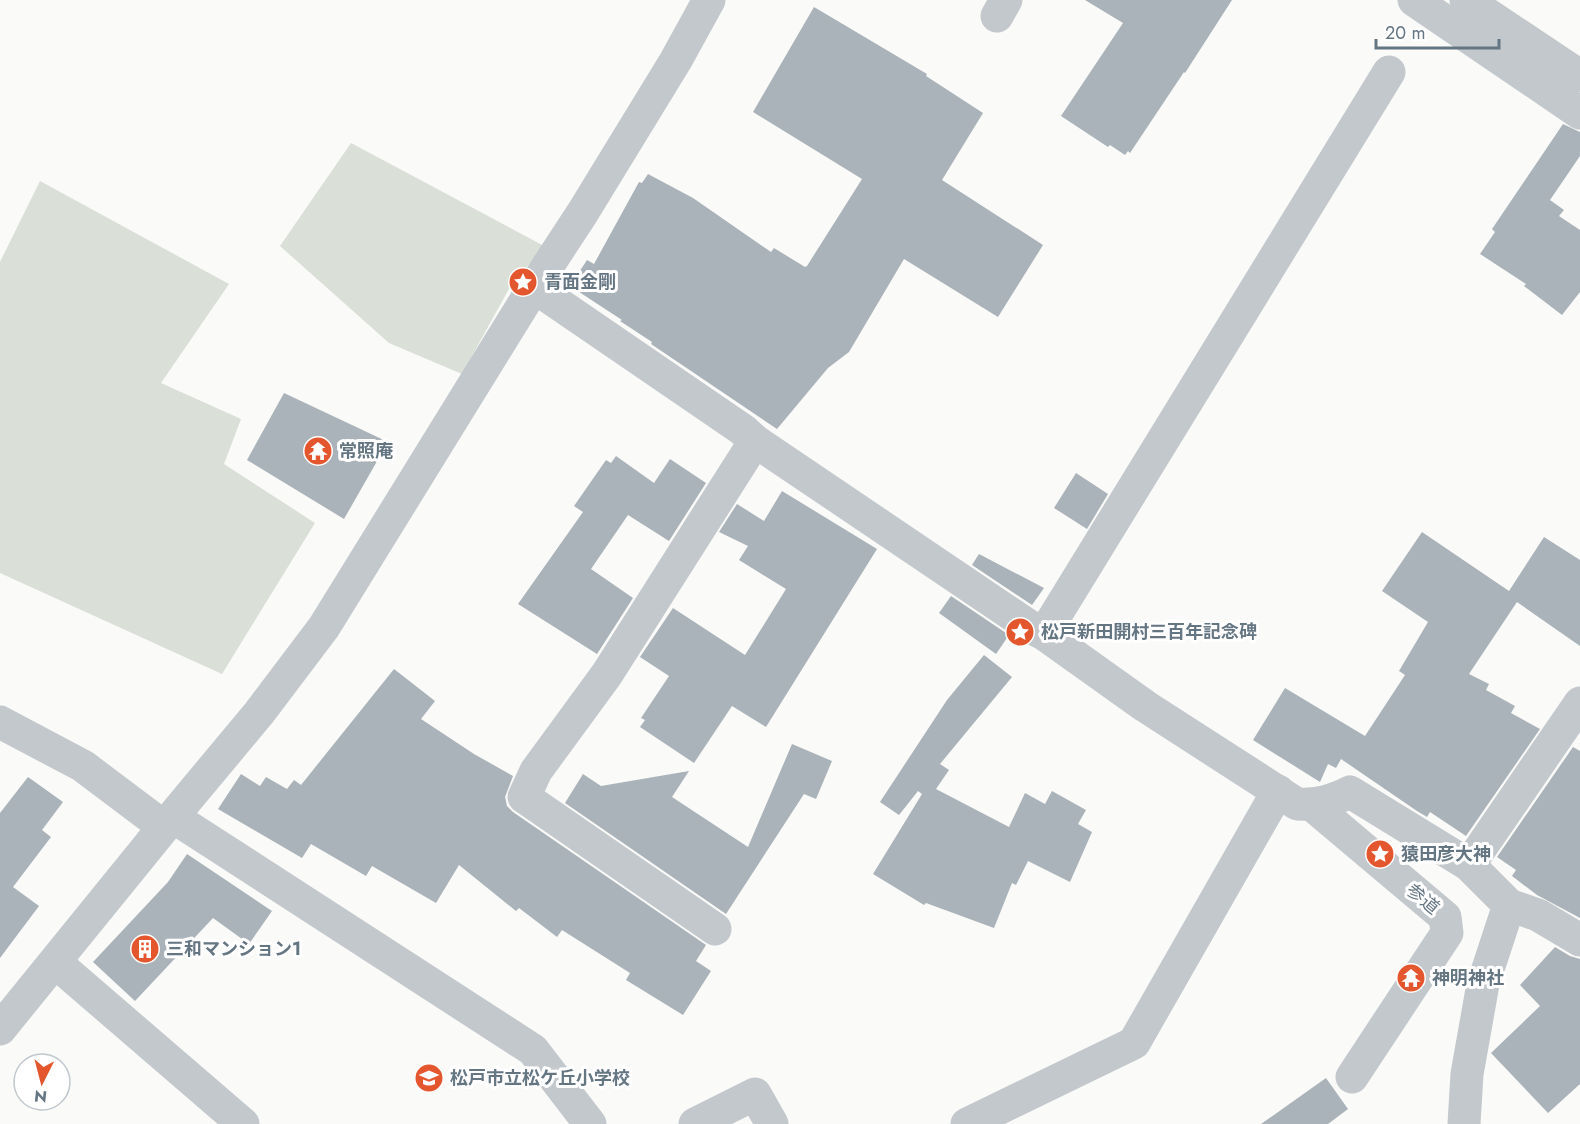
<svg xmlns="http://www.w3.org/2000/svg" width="1580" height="1124" font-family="Jost,'Noto Sans JP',sans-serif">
	<rect width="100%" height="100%" fill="#fafaf8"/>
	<!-- green -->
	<g fill="#dadfd7">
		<path d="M351,143L544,246L510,287L462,374L389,343L280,246Z"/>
		<path d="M40,181L229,284L161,383L241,419L224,464L315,523L222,674L0,573V262Z"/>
	</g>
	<!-- building -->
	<g fill="#aab3b9">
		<path d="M1085,0H1232L1185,73L1184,72L1130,153L1128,151L1125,155L1110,145L1108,147L1061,116L1123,23Z"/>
		<path d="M814,7L927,74L926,76L983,113L942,180L1043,245L998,317L904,259L849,352L828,368L777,429L651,344L652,342L620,321L622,320L570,286L587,260L594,264L639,182L642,183L648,174L693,198L771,252L774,248L805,267L807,266L862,179L753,112Z"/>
		<path d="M1563,124L1580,132V156L1550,200L1564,210L1559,216L1580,230V292L1562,315L1524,286L1526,284L1480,254L1495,232L1492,229Z"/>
		<path d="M284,393L388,442L344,519L247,460Z"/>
		<path d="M616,456L654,483L670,459L706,483L669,541L628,515L591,569L633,598L597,654L518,604L583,512L574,506L606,460L611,463Z"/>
		<path d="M1076,473L1108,494L1087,529L1054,508Z"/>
		<path d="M782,491L877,549L766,727L732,706L694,763L640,727L645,720L641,718L669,676L640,657L673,608L745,655L786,589L739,560L748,546L719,532L737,504L764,521Z"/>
		<path d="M1422,532L1509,591L1544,537L1580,560V646L1517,602L1469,674L1489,684L1486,690L1515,706L1511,713L1540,729L1466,836L1430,812L1427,817L1417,811L1341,759L1336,768L1328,764L1320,782L1253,740L1285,688L1365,736L1405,675L1399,671L1428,622L1382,591Z"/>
		<path d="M979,554L1044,588L1032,605L972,565Z"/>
		<path d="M951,596L1009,635L996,654L939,613Z"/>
		<path d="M984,655L1012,677L940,764L949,770L936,789L1009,827L1025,793L1045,804L1052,791L1086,810L1078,824L1092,832L1070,882L1028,861L1016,885L1012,883L994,928L926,903L924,905L873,874L922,794L918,791L899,815L880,802L947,700Z"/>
		<path d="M394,669L435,701L421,719L474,754L513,776L505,797L507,806L513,812L706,945L696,961L711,971L683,1015L626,980L630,973L562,930L557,937L519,908L516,911L459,865L436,903L372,866L366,876L311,844L302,858L218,809L241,774L260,786L266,777L287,789L294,780L301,785Z"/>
		<path d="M792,744L832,761L816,799L804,794L726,914L565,803L583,774L601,786L689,771L672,797L748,847Z"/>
		<path d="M1573,747L1580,751V918L1537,895L1512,876L1516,870L1497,857Z"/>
		<path d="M28,777L63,802L42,830L51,837L13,887L39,906L0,958V813Z"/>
		<path d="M187,854L272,911L249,944L213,918L135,1001L93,962L168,882Z"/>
		<path d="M1555,947L1570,956L1580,959V1084L1548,1113L1491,1053L1540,1006L1520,985Z"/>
		<path d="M1326,1078L1348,1109L1328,1124H1261Z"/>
	</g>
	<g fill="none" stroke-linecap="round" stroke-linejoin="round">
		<!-- minor -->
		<g stroke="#c3c8cc" stroke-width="33">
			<path d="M1414,0L1580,113"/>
			<path d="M1466,0L1580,76"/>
			<path d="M997,16L1006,0"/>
			<path d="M534,287L743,430L755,441L1032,628L1044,634L1145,706L1297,804C1318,805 1332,801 1350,792L1469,865L1509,905L1538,915L1580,940"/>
			<path d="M1044,634L1389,72"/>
			<path d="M0,722L83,766L164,827L259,713L324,627L534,287L583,212L676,60L709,0"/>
			<path d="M1312,805L1445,917L1447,933L1352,1077"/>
			<path d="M173,817L533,1050L590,1124"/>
			<path d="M1469,865L1580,703"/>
			<path d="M715,929L524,797L536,771L607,674L755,441"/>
			<path d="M55,962L243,1124"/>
			<path d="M0,1029L164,827"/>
			<path d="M695,1124L755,1094L772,1124"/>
			<path d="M967,1124L1134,1043L1278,791"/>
			<path d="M1464,1124L1467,1074L1483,984L1509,905"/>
		</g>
	</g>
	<!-- icons -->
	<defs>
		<g id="sight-disc" transform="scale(1.5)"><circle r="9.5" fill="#e4572e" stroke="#fff"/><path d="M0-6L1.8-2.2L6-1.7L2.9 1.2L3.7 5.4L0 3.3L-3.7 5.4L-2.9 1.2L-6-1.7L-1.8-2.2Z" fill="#fff"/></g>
		<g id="temple-disc" transform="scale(1.5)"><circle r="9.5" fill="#e4572e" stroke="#fff"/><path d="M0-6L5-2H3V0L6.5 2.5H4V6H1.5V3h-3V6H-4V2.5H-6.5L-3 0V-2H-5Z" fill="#fff"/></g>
		<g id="building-disc" transform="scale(1.5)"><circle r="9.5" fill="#e4572e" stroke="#fff"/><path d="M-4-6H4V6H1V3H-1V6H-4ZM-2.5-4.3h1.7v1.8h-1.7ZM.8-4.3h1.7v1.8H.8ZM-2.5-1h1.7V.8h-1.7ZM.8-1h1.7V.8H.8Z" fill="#fff"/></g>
		<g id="school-disc" transform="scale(1.5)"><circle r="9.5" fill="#e4572e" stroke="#fff"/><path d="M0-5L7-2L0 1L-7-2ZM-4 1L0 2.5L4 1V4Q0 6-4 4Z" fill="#fff"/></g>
	</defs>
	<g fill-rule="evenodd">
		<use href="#sight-disc" x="523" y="282"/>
		<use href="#temple-disc" x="318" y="451"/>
		<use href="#sight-disc" x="1020" y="632"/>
		<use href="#sight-disc" x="1380" y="854"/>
		<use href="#building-disc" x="145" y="949"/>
		<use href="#temple-disc" x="1411" y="978"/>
		<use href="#school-disc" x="429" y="1078"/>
	</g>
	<g text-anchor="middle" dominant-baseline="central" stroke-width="6" stroke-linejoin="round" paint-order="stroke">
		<!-- poi labels -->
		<g font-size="18" font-weight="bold" fill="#657683" stroke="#fff" text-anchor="start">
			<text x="544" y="282">青面金剛</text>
			<text x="339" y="451">常照庵</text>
			<text x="1041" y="632">松戸新田開村三百年記念碑</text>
			<text x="1401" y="854">猿田彦大神</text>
			<text x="166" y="949">三和マンション1</text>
			<text x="1432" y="978">神明神社</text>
			<text x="450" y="1078">松戸市立松ケ丘小学校</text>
		</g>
		<!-- street labels -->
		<g font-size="18" fill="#657683" stroke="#fff">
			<text transform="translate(1423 899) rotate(40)">参道</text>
		</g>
	</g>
	<!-- north arrow -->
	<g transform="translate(42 1082) rotate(186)"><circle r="28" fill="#ffffff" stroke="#c1c8cd" stroke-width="1.5"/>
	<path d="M0-4.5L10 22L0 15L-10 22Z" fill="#e4572e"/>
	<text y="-9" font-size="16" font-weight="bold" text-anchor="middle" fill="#657683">N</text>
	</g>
	<!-- scale -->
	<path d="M1376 39v9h123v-9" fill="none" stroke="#657683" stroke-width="3"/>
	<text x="1385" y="39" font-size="18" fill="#657683" stroke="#ffffff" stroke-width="4.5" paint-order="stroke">20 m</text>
</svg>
